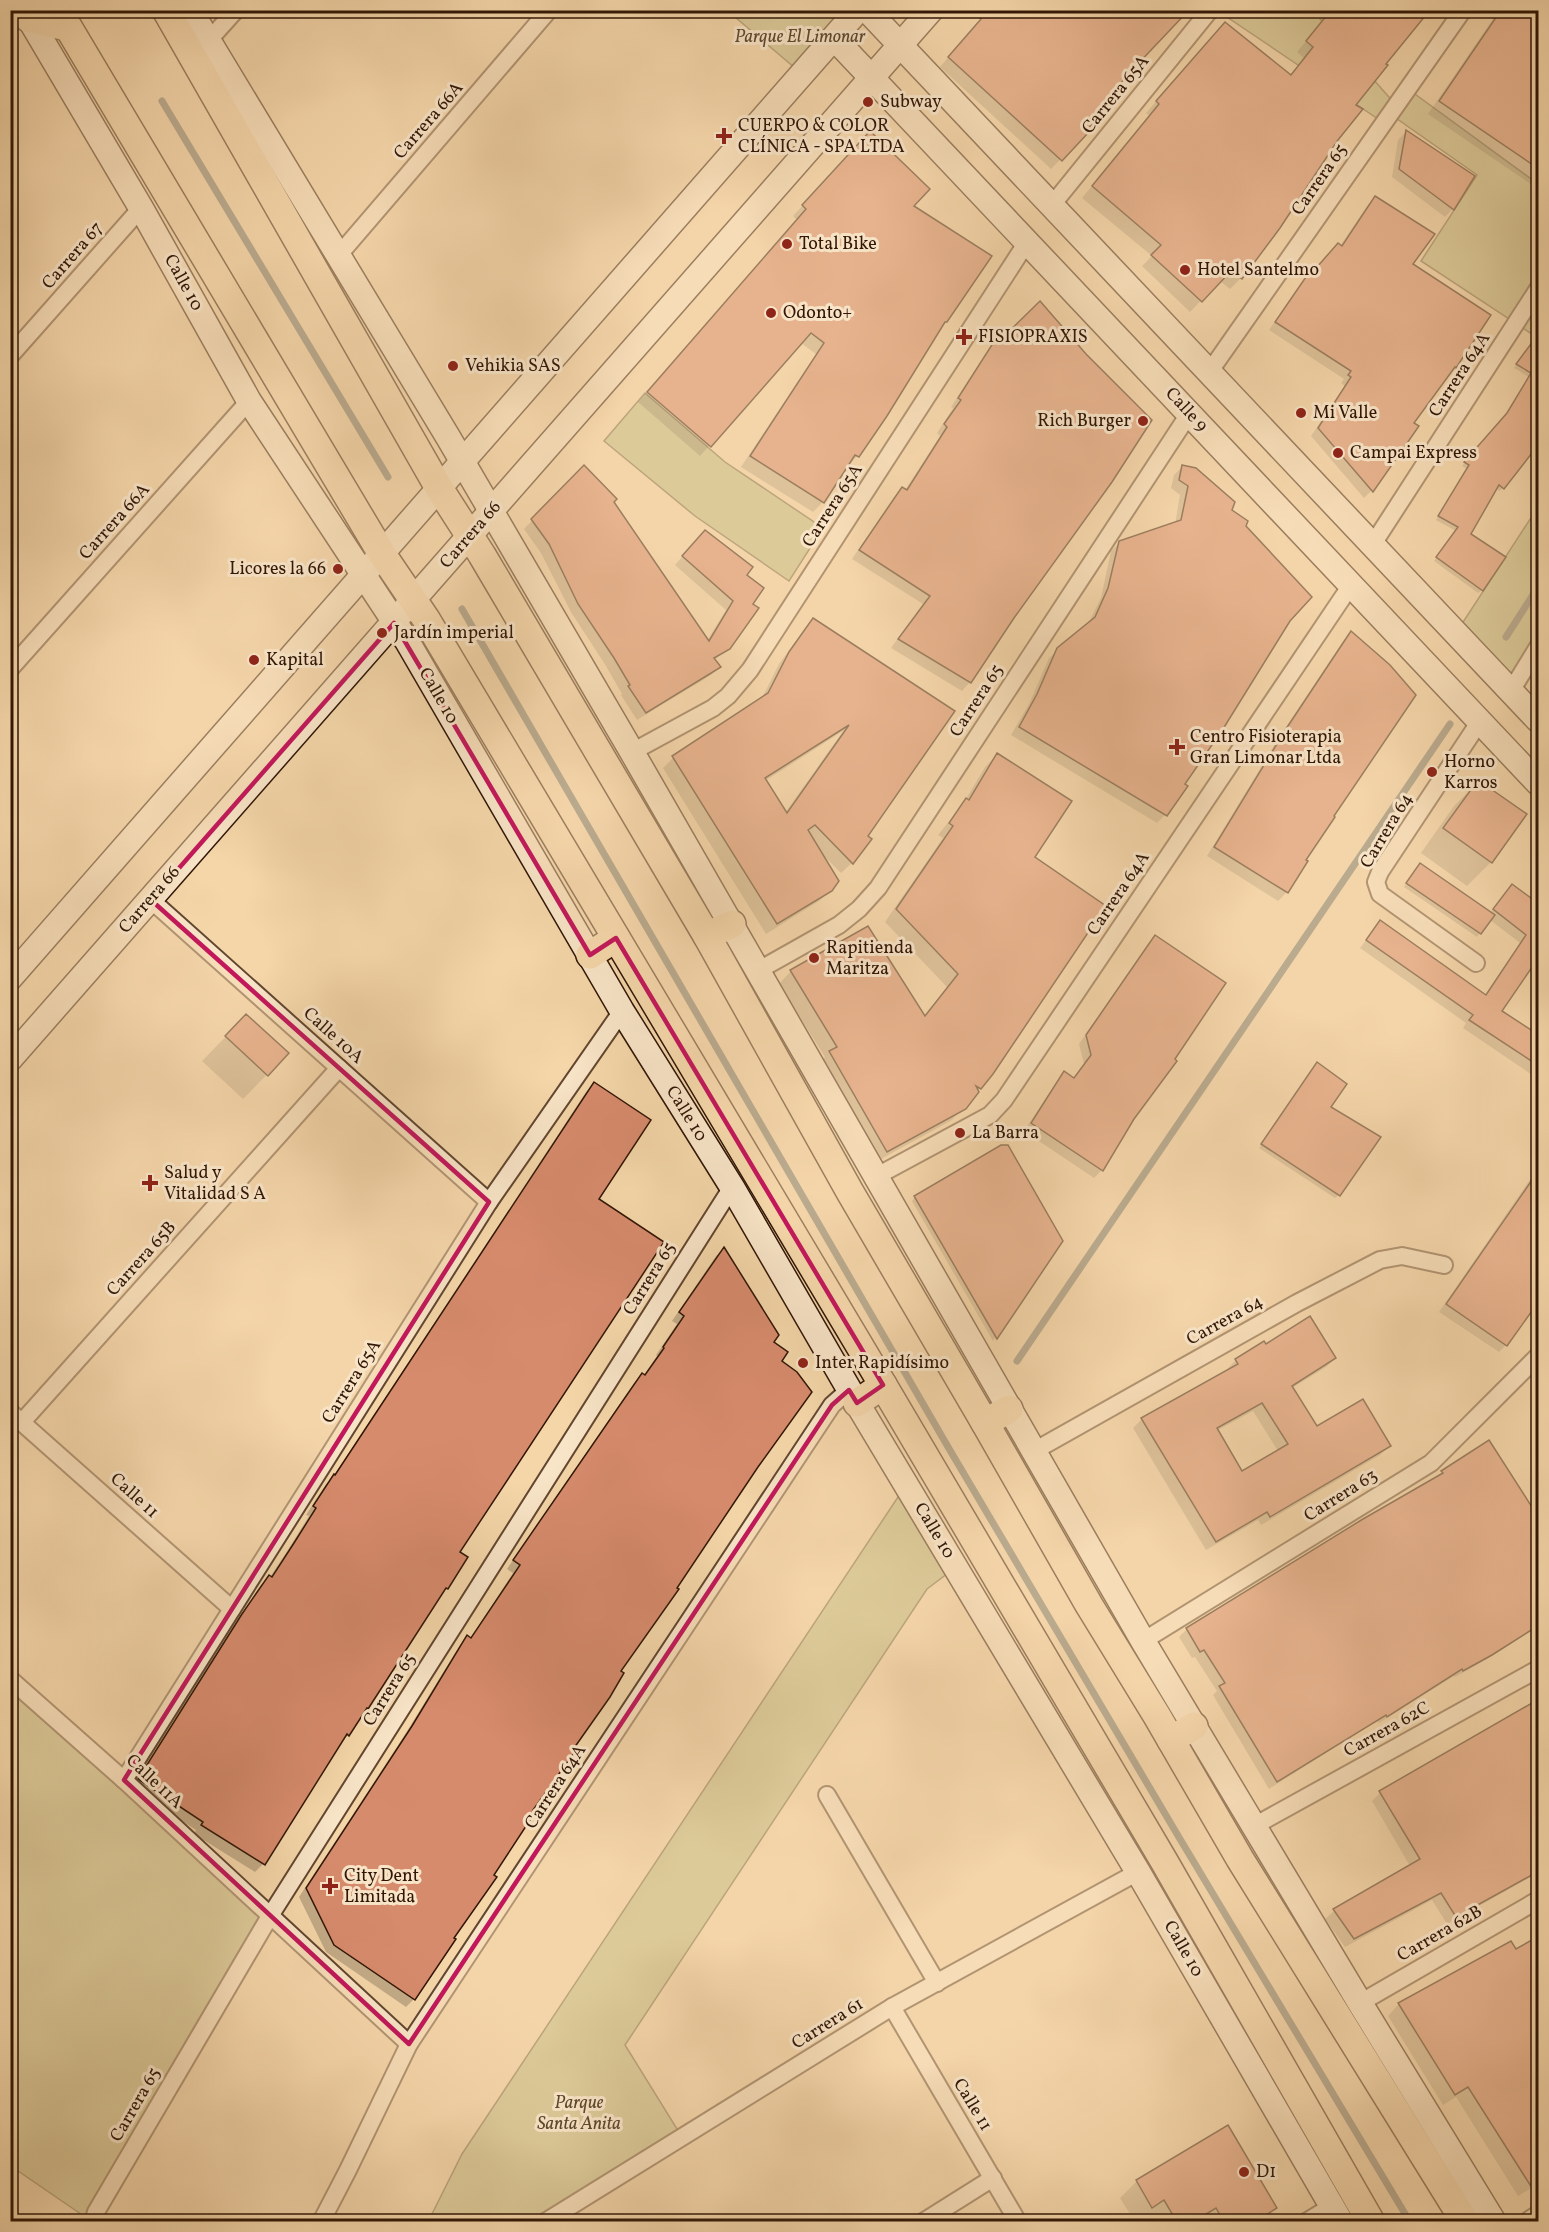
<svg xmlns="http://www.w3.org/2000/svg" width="1549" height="2232" font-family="Vollkorn,serif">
	<rect width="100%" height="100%" fill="#f4d6a9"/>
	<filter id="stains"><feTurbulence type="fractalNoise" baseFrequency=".00333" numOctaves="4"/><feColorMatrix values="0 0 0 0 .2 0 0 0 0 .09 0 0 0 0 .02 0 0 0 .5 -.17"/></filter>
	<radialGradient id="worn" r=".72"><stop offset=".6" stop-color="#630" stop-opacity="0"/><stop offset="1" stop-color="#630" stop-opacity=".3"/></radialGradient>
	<!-- green -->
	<g fill="#c0bc85" stroke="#786946" stroke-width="1.5">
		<path d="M728,11H858L802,74Z"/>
		<path d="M1218,11H1313L1396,105L1408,89L1538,184V338L1421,261L1477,175L1390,114L1384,123Z"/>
		<path d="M645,393L725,462L823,528L789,581L695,516L604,441Z"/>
		<path d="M1538,507V647L1511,691L1456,633Z"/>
		<path d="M906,1485L956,1567L927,1589L625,2045L682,2137L545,2221L428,2222L462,2154Z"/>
		<path d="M22,1689L270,1916L91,2221L11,2166L10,1701Z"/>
	</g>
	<!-- shadow -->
	<g fill="#0003" fill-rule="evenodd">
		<path d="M989,10L1102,103L1084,131L1086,133L1051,169L940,67Z"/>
		<path d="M1310,10H1428L1354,105L1337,139L1279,227L1241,278L1230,289L1220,281L1190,312L1142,266L1152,256L1082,198L1150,116L1146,113L1215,35L1289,76L1304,58L1297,52L1323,21Z"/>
		<path d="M1499,10H1538V189L1428,114Z"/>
		<path d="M1406,132L1473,176L1453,209L1445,217L1392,177L1398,140Z"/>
		<path d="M860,143L912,206L941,326L857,456L848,466L823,502L813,512L741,467L816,354L801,343L700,456L638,402L797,220L793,216Z"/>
		<path d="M1375,198L1411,264L1489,316L1455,367L1412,423L1416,426L1371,491L1364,498L1311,436L1345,386L1341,383L1344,379L1269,330L1301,283L1340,246L1367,206Z"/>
		<path d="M995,342L1013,617L970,682L962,691L891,648L923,604L852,559L894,497L902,488L905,490L940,436L937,433L953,408L951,407L987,351Z"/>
		<path d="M1533,342L1538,428L1503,488L1499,491L1496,488L1469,534L1482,590L1478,593L1434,561L1456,531L1436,520L1467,469L1462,466L1504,418L1529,377L1514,368Z"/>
		<path d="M1183,466L1244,526L1182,785L1165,815L1157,823L1011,735L1029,704L1049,658L1088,624L1101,598L1111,551L1120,542L1175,524L1180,495L1171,488L1174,475Z"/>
		<path d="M584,467L612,502L707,641L726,610L675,565L697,540L745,575L729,648L714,660L719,667L711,675L637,720L621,695L622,694L606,666L571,612L541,553L524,529Z"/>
		<path d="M814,620L953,712L866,836L870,839L852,863L841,873L822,854L831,890L819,901L766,934L663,768L673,758L761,700L779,664L803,631ZM843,731L785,813L765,781Z"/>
		<path d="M1351,633L1304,861L1306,862L1287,892L1278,901L1207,856L1278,739L1343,641Z"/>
		<path d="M997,755L1033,858L980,1088L952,1120L874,1163L817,1065L825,1057L779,984L791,971L867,928L923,1017L947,987L885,922L943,838L938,835L963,804L985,767Z"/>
		<path d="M1478,782L1491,862L1467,886L1421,853L1454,806Z"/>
		<path d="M1416,868L1490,913L1505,894L1538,906V965L1534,962L1500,1011L1538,1037V1079L1463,1028L1466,1023L1360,948L1380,922L1484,996L1520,943L1490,920L1477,937L1404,887Z"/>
		<path d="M1155,937L1224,983L1159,1084L1133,1118L1102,1170L1094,1178L1024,1131L1057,1081L1065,1073L1073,1079L1084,1064L1079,1044L1147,945Z"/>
		<path d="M246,1016L287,1054L243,1099L202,1061Z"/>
		<path d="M1314,1067L1329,1107L1339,1195L1335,1198L1259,1148Z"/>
		<path d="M594,1084L597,1200L458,1553L465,1558L446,1588L439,1596L367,1708L348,1735L340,1743L263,1864L255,1872L194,1834L196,1830L131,1787L234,1624L261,1585L269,1577H270L286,1553L309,1516L306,1515L326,1484L333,1477L586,1092Z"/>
		<path d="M1538,1168V1298L1506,1345L1499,1352L1439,1312Z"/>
		<path d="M915,1197L1061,1240L993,1341L912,1201Z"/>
		<path d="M724,1249L780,1361L756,1466L618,1671L452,1938L454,1940L414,1999L406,2007L326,1952L299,1897L404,1736L460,1645L467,1637L470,1639L513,1573L507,1569L634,1383L643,1376L657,1356L656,1355L677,1324L672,1321L716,1256Z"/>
		<path d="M1266,1346L1335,1358L1326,1367L1292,1388L1317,1428L1389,1446L1380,1455L1261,1525L1258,1520L1206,1550L1133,1428L1142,1419L1228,1371L1227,1369L1236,1360ZM1253,1411L1278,1451L1241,1473L1216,1431Z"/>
		<path d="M1442,1472L1538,1520V1627L1482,1662L1455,1677L1454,1676L1379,1723L1377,1721L1269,1789L1213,1695L1217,1691L1195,1657L1192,1658L1179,1637L1187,1629L1436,1479Z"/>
		<path d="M1538,1701V1873L1447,1924L1432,1900L1345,1947L1325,1919L1334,1911L1410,1866L1372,1801L1380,1793Z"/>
		<path d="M1538,1990V2184L1518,2196L1456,2097L1443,2105L1388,2016L1399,2004Z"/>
		<path d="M1227,2127L1275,2208L1262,2222H1151L1148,2216L1135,2222L1120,2198L1137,2181Z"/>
	</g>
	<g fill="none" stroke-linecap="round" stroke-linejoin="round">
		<!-- stream -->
		<g stroke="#74766e" stroke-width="7">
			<path d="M162,101L388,477"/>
			<path d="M462,609L951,1452L1180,1839L1410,2222"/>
			<path d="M1506,637L1538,587"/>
			<path d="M1017,1361L1450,724"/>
		</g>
	</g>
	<!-- building -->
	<g fill="#d78b6d" stroke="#311606" stroke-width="1.5" fill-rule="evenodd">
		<path d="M972,10H1189L1134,68L1104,102L1108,106L1086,131L1088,133L1062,161L948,57L981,19Z"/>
		<path d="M1331,10H1430L1386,64L1388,65L1356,105L1363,109L1338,140L1280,228L1242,279L1231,271L1202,302L1151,255L1161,245L1092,186L1159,104L1156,101L1225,22L1291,75L1313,47L1306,41Z"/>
		<path d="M1501,10H1539V169L1439,101Z"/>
		<path d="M1406,130L1475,176L1454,210L1399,169Z"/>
		<path d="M870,131L930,189L914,206L992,256L947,322H945L887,416L859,457L855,455L824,503L750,456L824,343L811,333L711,447L647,392L806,209L802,205Z"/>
		<path d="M1375,196L1435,234L1413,264L1491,315L1456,368L1455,367L1414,423L1419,426L1373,492L1318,428L1351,377L1348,375L1351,371L1275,322L1308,274L1310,275L1338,243L1342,246Z"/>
		<path d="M1040,301L1086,354L1152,420L1112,482L1014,618L971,683L898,639L930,596L859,550L902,487L907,490L947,427L944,424L961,400L958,398L995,340L998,342Z"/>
		<path d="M1539,333V444L1504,489L1499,485L1471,534L1506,557L1483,591L1436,557L1458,527L1438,516L1469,465L1464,462L1507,413L1531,373L1516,364Z"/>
		<path d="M584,465L617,499L614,502L709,641L733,601L682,556L705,530L753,567L747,575L764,588L753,604L759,608L730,649L714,658L721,667L646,713L628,686L630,685L614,658L578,604L549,544L531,519Z"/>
		<path d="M1182,465L1196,468L1235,502L1232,510L1248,521L1246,526L1312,597L1290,621L1223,729L1185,784L1188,786L1167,816L1019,727L1037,694L1057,648L1095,617L1108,588L1119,541L1181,520L1188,486L1179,480Z"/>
		<path d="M813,618L955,711L868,836L872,839L853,864L815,825L808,830L839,881L832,891L777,924L672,756L768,693L789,652ZM849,725L787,813L765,778Z"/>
		<path d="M1351,631L1390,665L1416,695L1334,816L1335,817L1306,860L1308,861L1288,893L1214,847L1286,729Z"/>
		<path d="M997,753L1072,801L1035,857L1106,906L993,1074L981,1089L976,1086L979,1092L966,1109L887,1152L829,1051L837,1047L790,970L868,926L925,1016L958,974L896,909L953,826L949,823L966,798L969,800Z"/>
		<path d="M1478,780L1527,814L1492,863L1443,828Z"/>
		<path d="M1420,863L1495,915L1481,934L1406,883Z"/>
		<path d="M1512,884L1539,904V957L1502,1011L1539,1035V1066L1469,1020L1473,1015L1366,940L1380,920L1486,995L1526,935L1493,909Z"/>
		<path d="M1155,935L1226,983L1175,1059L1177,1061L1134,1119L1103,1171L1031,1123L1064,1071L1074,1078L1091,1055L1086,1035Z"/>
		<path d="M246,1014L289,1053L268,1076L225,1036Z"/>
		<path d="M1317,1062L1347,1084L1331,1107L1381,1137L1340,1196L1261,1144Z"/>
		<path d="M594,1082L651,1120L599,1199L664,1242L460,1552L468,1557L448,1589L446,1588L368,1709L367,1708L349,1736L347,1734L265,1865L201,1825L203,1822L138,1779L242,1614L269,1575L272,1577L294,1543L316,1508L313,1506L334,1474L335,1475Z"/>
		<path d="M1001,1145H1008L1063,1241L997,1339L914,1196Z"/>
		<path d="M1539,1170V1301L1507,1346L1446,1304Z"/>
		<path d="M724,1247L779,1335L774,1342L788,1352L782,1361L797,1372L812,1392L758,1467L677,1588L679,1589L621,1671L624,1673L610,1697L572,1751L574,1753L533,1810L536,1811L494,1875L497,1877L454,1938L456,1939L415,2000L334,1945L306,1888L412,1726L467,1635L471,1638L520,1565L513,1560L642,1373L645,1375L664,1348L663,1347L684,1316L679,1312Z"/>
		<path d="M1310,1316L1336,1358L1292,1386L1317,1426L1363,1399L1391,1446L1270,1517L1267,1512L1216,1542L1141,1418L1238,1364L1235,1359L1264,1341L1266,1344ZM1262,1403L1288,1444L1242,1471L1217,1428Z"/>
		<path d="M1489,1440L1539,1518V1625L1492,1655L1463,1671L1462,1669L1387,1717L1386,1715L1277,1782L1219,1686L1225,1683L1204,1650L1200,1652L1186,1628L1363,1519L1443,1473L1441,1471Z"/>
		<path d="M1539,1699V1871L1456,1917L1441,1893L1354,1939L1333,1909L1420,1859L1379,1791Z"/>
		<path d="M1539,1936V2199L1468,2087L1455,2095L1398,2003L1511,1941L1516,1949Z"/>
		<path d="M1228,2125L1277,2208L1255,2222H1224L1216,2208L1193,2222H1177L1164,2200L1152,2208L1136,2180Z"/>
	</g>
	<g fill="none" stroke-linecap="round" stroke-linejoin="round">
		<!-- street casing -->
		<g stroke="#62462f" stroke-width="20">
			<g id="street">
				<path d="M208,41L236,10"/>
				<path d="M1052,205L1210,10"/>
				<path d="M338,256L549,10"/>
				<path d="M10,356L141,208"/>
				<path d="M1210,371L1463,10"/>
				<path d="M1373,544L1538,289"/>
				<path d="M10,669L249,401"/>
				<path d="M1511,691L1538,647"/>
				<path d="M632,752L713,708L728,696L750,670L1027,242"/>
				<path d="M151,900L489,1202"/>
				<path d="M1476,963L1380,894L1376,882L1380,872L1480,721"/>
				<path d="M759,970L839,925L859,909L878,888L1189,414"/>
				<path d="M875,1177L990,1115L1004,1100L1351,585"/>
				<path d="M10,1412L232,1609"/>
				<path d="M22,1422L339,1068"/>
				<path d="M1034,1451L1297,1303L1380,1260L1402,1256L1444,1265"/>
				<path d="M1143,1641L1431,1463L1538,1356"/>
				<path d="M10,1679L124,1780L409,2044"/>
				<path d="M124,1780L489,1202L622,1011"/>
				<path d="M827,1795L937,1983"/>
				<path d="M1254,1826L1538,1669"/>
				<path d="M1360,2003L1538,1900"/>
				<path d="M892,2007L1018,2222"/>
				<path d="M93,2222L96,2212L270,1916L732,1187"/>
				<path d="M321,2222L348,2170L409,2044L832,1405L849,1390"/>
				<path d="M545,2222L892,2007L1138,1872"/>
				<path d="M923,2222L993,2178"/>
				<path d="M1306,2222L1332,2206"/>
				<path d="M1526,2222L1538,2214"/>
			</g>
		</g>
		<!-- secondary casing -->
		<g stroke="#311606" stroke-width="27">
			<g id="secondary">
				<path d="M24,10L141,208L249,401L407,641L622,1011L732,1187L857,1403L1138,1872L1341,2222"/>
				<path d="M190,10L448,437L632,752L1143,1641L1360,2003L1494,2222"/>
				<path d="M867,10L1538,720"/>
				<path d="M834,38L1538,783"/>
				<path d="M10,978L858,10"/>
				<path d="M10,1059L931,10"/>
			</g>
		</g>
		<!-- primary casing -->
		<g stroke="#311606" stroke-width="30">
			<g id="primary">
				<path d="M58,10L382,554L426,619L883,1385L1164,1861L1371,2222"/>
				<path d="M166,10L439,488L482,555L707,936L850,1192L985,1423L1089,1605L1157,1716L1240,1859L1465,2222"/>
				<path d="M28,18L67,27"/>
				<path d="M707,936L732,924"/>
				<path d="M590,955L616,938"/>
				<path d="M857,1403L883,1385"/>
				<path d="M985,1423L1009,1409"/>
				<path d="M1171,1740L1194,1726"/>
			</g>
		</g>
		<!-- street -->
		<use href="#street" stroke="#f8e4c7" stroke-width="16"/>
		<!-- secondary -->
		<use href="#secondary" stroke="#f8e4c7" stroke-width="24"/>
		<!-- primary -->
		<use href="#primary" stroke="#f4d6a9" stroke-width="27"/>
	</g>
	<!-- marked area -->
	<path d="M0 0H1549V2232H0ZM394,623L590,955L616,938L883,1385L857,1403L849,1390L832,1405L409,2044L124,1780L489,1202L151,900Z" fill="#f4d6a9" fill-opacity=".55" fill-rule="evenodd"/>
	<path fill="none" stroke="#c2185b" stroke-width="4.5" stroke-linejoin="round" d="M394,623L590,955L616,938L883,1385L857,1403L849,1390L832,1405L409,2044L124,1780L489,1202L151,900Z"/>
	<!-- markers -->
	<g fill="#8f2418" stroke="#f8e4c7" stroke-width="2">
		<circle cx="868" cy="102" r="6"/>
		<path d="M721 127h6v6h6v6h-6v6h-6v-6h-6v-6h6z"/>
		<circle cx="787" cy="244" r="6"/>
		<circle cx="1185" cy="270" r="6"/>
		<circle cx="771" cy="313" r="6"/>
		<path d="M961 328h6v6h6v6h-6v6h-6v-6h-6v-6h6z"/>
		<circle cx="453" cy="366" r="6"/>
		<circle cx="1301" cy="413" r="6"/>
		<circle cx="1143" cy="421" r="6"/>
		<circle cx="1338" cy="453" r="6"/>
		<circle cx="338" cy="569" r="6"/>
		<circle cx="382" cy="633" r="6"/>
		<circle cx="254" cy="660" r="6"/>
		<path d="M1174 738h6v6h6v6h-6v6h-6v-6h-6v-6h6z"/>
		<circle cx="1432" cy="772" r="6"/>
		<circle cx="814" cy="958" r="6"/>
		<circle cx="960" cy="1133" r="6"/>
		<path d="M147 1174h6v6h6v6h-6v6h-6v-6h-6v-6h6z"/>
		<circle cx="803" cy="1363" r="6"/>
		<path d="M327 1877h6v6h6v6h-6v6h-6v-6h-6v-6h6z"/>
		<circle cx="1244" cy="2172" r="6"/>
	</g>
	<g text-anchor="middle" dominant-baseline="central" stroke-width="6" stroke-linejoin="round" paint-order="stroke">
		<!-- park labels -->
		<g font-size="18" font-style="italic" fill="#5c482c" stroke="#f8e4c7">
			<text x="800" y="37">Parque El Limonar</text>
			<text x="579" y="2103">Parque<tspan x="579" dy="21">Santa Anita</tspan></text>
		</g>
		<!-- street labels -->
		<g font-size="18" fill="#311606" stroke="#f8e4c7">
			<text transform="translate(1116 95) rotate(-51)">Carrera 65A</text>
			<text transform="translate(429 121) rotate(-49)">Carrera 66A</text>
			<text transform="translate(1320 180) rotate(-55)">Carrera 65</text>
			<text transform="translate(73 256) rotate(-49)">Carrera 67</text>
			<text transform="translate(183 283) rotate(61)">Calle 10</text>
			<text transform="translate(1460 375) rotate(-57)">Carrera 64A</text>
			<text transform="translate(1186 410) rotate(47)">Calle 9</text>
			<text transform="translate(833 506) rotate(-57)">Carrera 65A</text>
			<text transform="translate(115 522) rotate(-48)">Carrera 66A</text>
			<text transform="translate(471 535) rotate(-49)">Carrera 66</text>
			<text transform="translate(438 696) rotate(60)">Calle 10</text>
			<text transform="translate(977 701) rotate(-57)">Carrera 65</text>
			<text transform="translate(1387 831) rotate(-59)">Carrera 64</text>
			<text transform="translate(1119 894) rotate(-56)">Carrera 64A</text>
			<text transform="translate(150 900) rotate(-49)">Carrera 66</text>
			<text transform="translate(333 1036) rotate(42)">Calle 10A</text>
			<text transform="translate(686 1114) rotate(58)">Calle 10</text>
			<text transform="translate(142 1259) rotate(-48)">Carrera 65B</text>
			<text transform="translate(650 1279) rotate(-58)">Carrera 65</text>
			<text transform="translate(1225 1321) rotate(-29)">Carrera 64</text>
			<text transform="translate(352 1382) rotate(-58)">Carrera 65A</text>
			<text transform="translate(134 1496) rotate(42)">Calle 11</text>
			<text transform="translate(1341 1496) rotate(-32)">Carrera 63</text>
			<text transform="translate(934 1531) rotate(59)">Calle 10</text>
			<text transform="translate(390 1690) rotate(-58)">Carrera 65</text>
			<text transform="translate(1387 1730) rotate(-29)">Carrera 62C</text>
			<text transform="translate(154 1782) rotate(43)">Calle 11A</text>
			<text transform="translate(556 1787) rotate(-57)">Carrera 64A</text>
			<text transform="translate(1440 1934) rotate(-30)">Carrera 62B</text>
			<text transform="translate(1183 1949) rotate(60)">Calle 10</text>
			<text transform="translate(828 2024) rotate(-32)">Carrera 61</text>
			<text transform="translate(136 2105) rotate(-60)">Carrera 65</text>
			<text transform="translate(972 2105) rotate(59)">Calle 11</text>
		</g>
		<!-- poi labels -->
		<g font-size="18" fill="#311606" stroke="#f8e4c7" text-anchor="start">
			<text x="880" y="102">Subway</text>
			<text x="738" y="126">CUERPO &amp; COLOR<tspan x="738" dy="21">CLÍNICA - SPA LTDA</tspan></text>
			<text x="799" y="244">Total Bike</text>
			<text x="1197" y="270">Hotel Santelmo</text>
			<text x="783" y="313">Odonto+</text>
			<text x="978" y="337">FISIOPRAXIS</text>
			<text x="465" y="366">Vehikia SAS</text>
			<text x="1313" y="413">Mi Valle</text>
			<text x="1131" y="421" text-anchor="end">Rich Burger</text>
			<text x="1350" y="453">Campai Express</text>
			<text x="326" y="569" text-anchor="end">Licores la 66</text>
			<text x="394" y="633">Jardín imperial</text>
			<text x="266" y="660">Kapital</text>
			<text x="1190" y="737">Centro Fisioterapia<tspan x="1190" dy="21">Gran Limonar Ltda</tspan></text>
			<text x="1444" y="762">Horno<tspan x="1444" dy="21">Karros</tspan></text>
			<text x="826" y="948">Rapitienda<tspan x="826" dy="21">Maritza</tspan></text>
			<text x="972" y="1133">La Barra</text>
			<text x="164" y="1173">Salud y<tspan x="164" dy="21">Vitalidad S A</tspan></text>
			<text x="815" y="1363">Inter Rapidísimo</text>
			<text x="344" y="1876">City Dent<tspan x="344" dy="21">Limitada</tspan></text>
			<text x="1256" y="2172">D1</text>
		</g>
	</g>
	<!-- margin -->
	<rect width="1549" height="2232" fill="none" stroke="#f4d6a9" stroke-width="36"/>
	<rect x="12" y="12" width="1525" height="2208" fill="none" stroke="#311606" stroke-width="3"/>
	<rect x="18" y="18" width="1513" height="2196" fill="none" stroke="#311606" stroke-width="1.5"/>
	<rect width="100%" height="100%" filter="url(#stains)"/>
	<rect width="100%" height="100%" fill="url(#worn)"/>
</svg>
